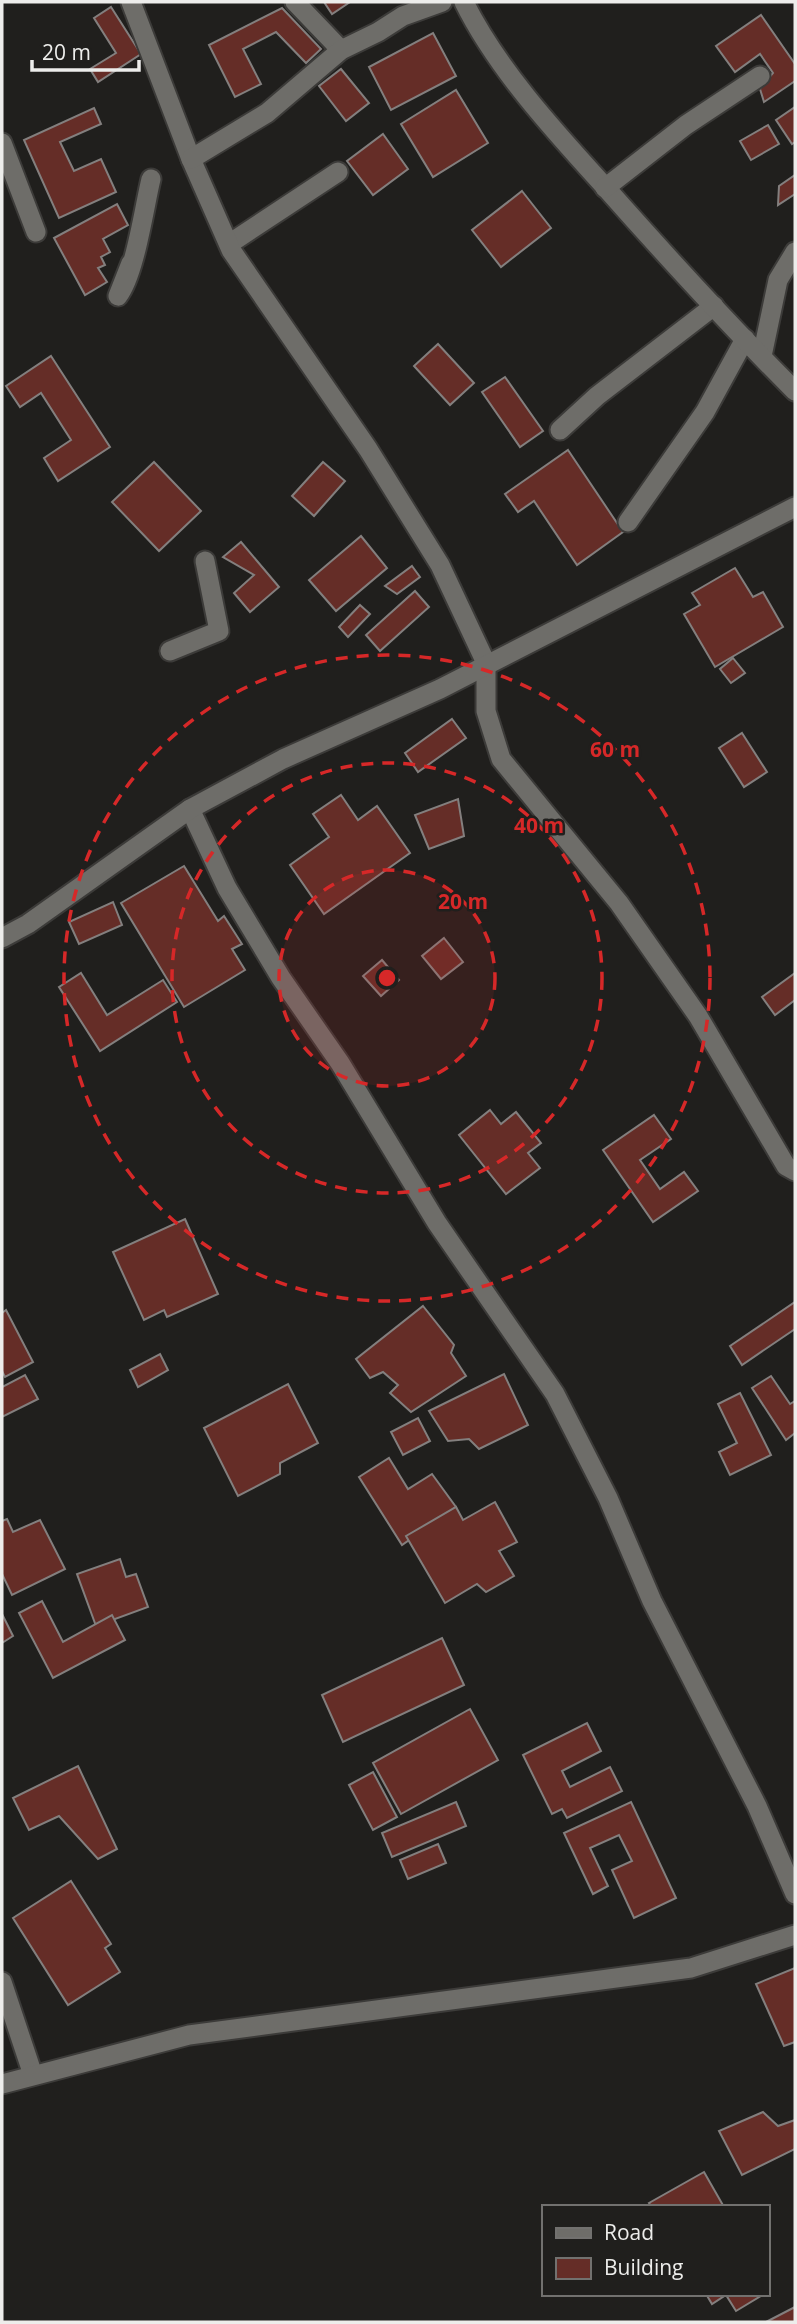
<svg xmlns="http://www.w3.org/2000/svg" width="797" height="2324" font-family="'Open Sans',sans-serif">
	<rect width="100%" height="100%" fill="#201f1d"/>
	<!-- building -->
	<g fill="#652d27" stroke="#837f7e" stroke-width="2">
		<path d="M324,2H350L332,14Z"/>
		<path d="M111,7L141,54L98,82L90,69L116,53L94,18Z"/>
		<path d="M282,8L321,49L306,63L276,32L243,49L261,84L235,97L209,45Z"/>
		<path d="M761,15L795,64V81L764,102L760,89L773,73L760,54L735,72L716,46Z"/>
		<path d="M433,33L456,76L391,110L369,67Z"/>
		<path d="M341,69L369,103L346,121L319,86Z"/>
		<path d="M456,90L488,143L433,177L401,124Z"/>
		<path d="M795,107V142L792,144L776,120Z"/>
		<path d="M94,108L101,124L60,142L74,171L101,159L116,192L59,218L24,140Z"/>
		<path d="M768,125L779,144L751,160L740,141Z"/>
		<path d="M383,134L408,169L373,195L347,161Z"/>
		<path d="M795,175V194L778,205L779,186Z"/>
		<path d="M522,191L551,228L501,267L472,230Z"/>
		<path d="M117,204L128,225L103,239L110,252L101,257L105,265L98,268L107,282L85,295L54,238Z"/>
		<path d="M438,344L474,383L450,405L414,366Z"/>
		<path d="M51,356L110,447L58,481L44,458L71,440L41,393L20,407L6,386Z"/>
		<path d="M505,377L543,431L520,447L482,392Z"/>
		<path d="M568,450L623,532L577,565L534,501L518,512L505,494Z"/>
		<path d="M154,462L201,511L159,551L112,502Z"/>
		<path d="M323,462L345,481L314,516L292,496Z"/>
		<path d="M361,536L387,568L336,611L309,580Z"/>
		<path d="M241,542L279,587L250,612L234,593L254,575L223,557Z"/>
		<path d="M412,566L420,577L397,594L385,586Z"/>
		<path d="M735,568L753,597L763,592L783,627L715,667L684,614L700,605L692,593Z"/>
		<path d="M415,591L429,607L380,651L366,635Z"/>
		<path d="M360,605L370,614L348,637L339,627Z"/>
		<path d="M733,658L745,673L731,683L720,669Z"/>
		<path d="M452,719L466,738L418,772L405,753Z"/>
		<path d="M742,733L767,772L744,787L719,748Z"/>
		<path d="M341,795L358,820L377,806L410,853L324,914L290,865L329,837L313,814Z"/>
		<path d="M458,799L464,836L429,849L415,815Z"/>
		<path d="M184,866L218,921L224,916L242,944L232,949L245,970L184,1007L121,903Z"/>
		<path d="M113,902L122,925L79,944L69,922Z"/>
		<path d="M444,938L463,962L441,979L422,956Z"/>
		<path d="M382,960L399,980L381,996L363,976Z"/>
		<path d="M81,973L107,1015L163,980L177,1002L100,1051L59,987Z"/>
		<path d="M795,973V1000L775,1015L762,997Z"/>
		<path d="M490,1110L501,1124L516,1112L541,1143L528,1153L540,1168L506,1194L459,1135Z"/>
		<path d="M654,1115L671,1139L640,1160L660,1189L684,1172L698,1191L653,1222L603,1150Z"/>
		<path d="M185,1219L218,1294L167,1317L164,1310L144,1320L113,1252Z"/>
		<path d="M795,1302V1329L742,1365L730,1346Z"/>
		<path d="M423,1306L454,1345L451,1353L466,1376L411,1412L390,1393L398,1385L383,1372L370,1378L356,1359Z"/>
		<path d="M6,1310L33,1362L5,1377L2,1371V1313Z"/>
		<path d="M160,1354L168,1370L138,1387L130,1370Z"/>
		<path d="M504,1374L528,1425L479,1449L469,1439L448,1441L429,1411Z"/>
		<path d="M25,1375L38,1399L2,1417V1387Z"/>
		<path d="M771,1376L790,1404L795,1401V1433L786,1440L752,1388Z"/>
		<path d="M288,1384L318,1443L280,1463V1474L238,1496L204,1428Z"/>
		<path d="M740,1393L771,1455L730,1475L719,1452L737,1443L718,1404Z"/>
		<path d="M418,1418L430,1441L403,1455L391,1432Z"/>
		<path d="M389,1458L408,1489L432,1474L456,1507L402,1545L359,1477Z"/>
		<path d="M495,1502L517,1542L499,1551L514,1576L486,1592L477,1584L445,1603L406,1536L456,1507L463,1520Z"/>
		<path d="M7,1519L13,1532L40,1520L65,1569L12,1595L2,1574V1521Z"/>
		<path d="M120,1559L126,1577L136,1574L148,1607L96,1626L77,1574Z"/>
		<path d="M42,1601L63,1642L112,1615L125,1640L53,1678L19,1613Z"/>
		<path d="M2,1614L13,1636L2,1643Z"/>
		<path d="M442,1638L464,1685L343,1742L322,1695Z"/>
		<path d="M470,1709L498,1760L401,1814L373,1763Z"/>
		<path d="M587,1723L601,1751L562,1771L570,1787L610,1767L622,1791L567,1818L562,1809L552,1814L523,1755Z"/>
		<path d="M78,1766L117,1849L98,1859L59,1816L29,1830L13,1798Z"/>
		<path d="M373,1772L397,1817L373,1830L349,1785Z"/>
		<path d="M456,1802L466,1826L392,1857L382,1833Z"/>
		<path d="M631,1802L676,1898L634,1918L612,1870L632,1861L619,1835L590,1848L608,1886L593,1894L564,1833Z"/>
		<path d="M438,1844L446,1863L408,1879L400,1860Z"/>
		<path d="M71,1881L111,1944L105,1948L120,1972L68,2005L13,1918Z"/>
		<path d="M795,1968V2042L784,2046L756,1984Z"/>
		<path d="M763,2112L778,2126L795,2120V2149L742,2175L719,2131Z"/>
		<path d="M704,2172L724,2207H652L649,2203Z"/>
		<path d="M706,2294H764L736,2311L726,2295L712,2304Z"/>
		<path d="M795,2307V2322H766Z"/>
	</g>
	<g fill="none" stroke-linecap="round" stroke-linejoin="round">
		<!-- service casing -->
		<g stroke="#3c3b39" stroke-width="23">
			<g id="service">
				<path d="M229,244L338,172"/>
				<path d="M131,263L118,296C135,274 144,208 151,179"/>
				<path d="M762,356L778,280L795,252"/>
				<path d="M560,430L597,396L714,306"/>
				<path d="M628,522L705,412L745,339"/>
				<path d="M170,651L219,631L205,561"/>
			</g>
		</g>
		<!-- minor casing -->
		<g stroke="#3c3b39" stroke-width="23">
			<g id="minor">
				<path d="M131,2L191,159L231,250L368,449L440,565L486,663V711L501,759L619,903L698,1016L786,1166L795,1171"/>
				<path d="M295,2L341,50"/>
				<path d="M464,2C497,69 556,133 606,188C667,257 730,326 795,391"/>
				<path d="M2,143L36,232"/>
				<path d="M191,159L267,113L341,50L378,32L403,16L442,2"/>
				<path d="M605,188L686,125L760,76"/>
				<path d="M190,809L227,888L281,978L340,1063L437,1223L555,1394L608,1498L652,1601L757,1806L795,1894"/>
				<path d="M2,938L28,924L190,809L283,759L440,689L795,507"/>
				<path d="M2,1982L33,2075"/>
				<path d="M2,2084L189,2035L691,1968L795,1935"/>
			</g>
		</g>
		<!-- service -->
		<use href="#service" stroke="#6e6d69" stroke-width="19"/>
		<!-- minor -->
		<use href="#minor" stroke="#6e6d69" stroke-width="19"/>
	</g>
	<!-- distance rings -->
	<circle cx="387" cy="978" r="108" fill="#d62828" fill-opacity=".12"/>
	<g fill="none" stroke="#d62828" stroke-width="3.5" stroke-dasharray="12 9">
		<circle cx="387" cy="978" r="108"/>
		<circle cx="387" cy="978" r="215"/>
		<circle cx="387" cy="978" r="323"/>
	</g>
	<circle cx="387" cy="978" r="10" fill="#d62828" stroke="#201f1d" stroke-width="3.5"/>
	<g font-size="21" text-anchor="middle" font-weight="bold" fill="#d62828" stroke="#201f1d" stroke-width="5" stroke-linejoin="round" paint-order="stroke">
		<text x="615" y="757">60 m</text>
		<text x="539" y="833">40 m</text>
		<text x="463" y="909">20 m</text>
	</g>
	<!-- border -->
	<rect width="797" height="2324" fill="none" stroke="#ededeb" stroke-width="7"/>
	<!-- legend -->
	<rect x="542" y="2205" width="228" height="91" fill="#201f1d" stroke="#72716f" stroke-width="2"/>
	<rect x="556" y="2228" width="35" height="10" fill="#6e6d69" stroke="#72716f" stroke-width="2"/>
	<text x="604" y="2240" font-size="21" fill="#ededeb">Road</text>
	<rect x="556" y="2258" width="35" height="21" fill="#652d27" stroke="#72716f" stroke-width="2"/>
	<text x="604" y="2275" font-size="21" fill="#ededeb">Building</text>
	<!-- scale -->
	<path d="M32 60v10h107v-10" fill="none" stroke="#ededeb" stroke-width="3.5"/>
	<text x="42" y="60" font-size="21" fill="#ededeb" stroke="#201f1d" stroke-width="5" paint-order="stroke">20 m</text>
</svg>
